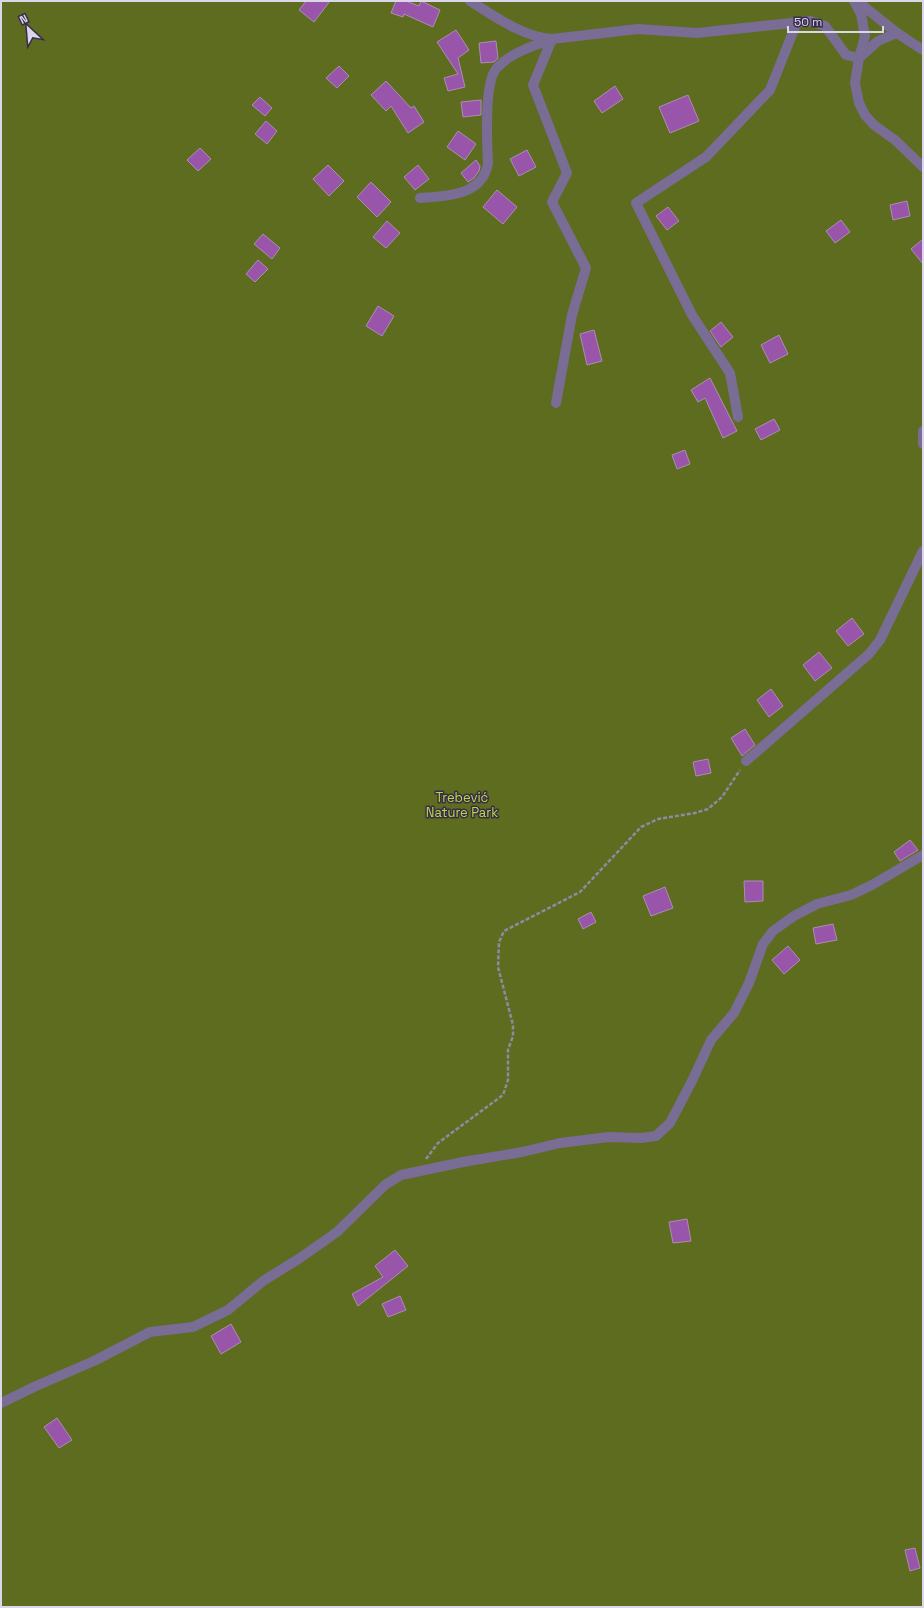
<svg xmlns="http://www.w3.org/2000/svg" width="924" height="1608" font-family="'Space Grotesk',sans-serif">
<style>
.green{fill:#5d6c1e}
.building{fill:#9855a9;stroke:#ab8fb1}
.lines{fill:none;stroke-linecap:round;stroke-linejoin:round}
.path{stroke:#9189a3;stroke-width:2.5;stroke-dasharray:4 2;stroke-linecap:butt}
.minor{stroke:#796c95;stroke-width:10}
.labels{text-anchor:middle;stroke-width:3;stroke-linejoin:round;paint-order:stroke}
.park-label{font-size:13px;fill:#bcd841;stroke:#392d4e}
</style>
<rect width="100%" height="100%" fill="#433859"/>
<rect class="green" x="1" y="1" width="922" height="1606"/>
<g class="building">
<path d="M306,1h24l-16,21 -15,-12z"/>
<path d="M396,1h10l13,5 2,-5 19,9 -7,17 -29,-13 -1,3 -12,-4z"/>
<path d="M456,30l13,20 -11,8 7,29 -17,4 -4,-13 14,-4 -21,-32z"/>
<path d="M496,41l2,17 -4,4 -13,1 -2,-20z"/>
<path d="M339,66l10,10 -12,12 -11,-10z"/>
<path d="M386,81l25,27 3,-2 10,16 -16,11 -17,-27 -5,5 -15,-16z"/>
<path d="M615,86l8,13 -21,14 -8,-12z"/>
<path d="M688,95l11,26 -29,12 -11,-26z"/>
<path d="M260,97l12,11 -7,8 -13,-11z"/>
<path d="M481,100v15l-18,2 -2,-15z"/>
<path d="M266,121l11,10 -10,13 -12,-10z"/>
<path d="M458,131l18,13 -11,16 -18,-13z"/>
<path d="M200,148l11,11 -13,12 -11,-11z"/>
<path d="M527,150l9,17 -17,9 -9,-17z"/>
<path d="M476,160l4,6 -1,5 -5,7 -6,4 -7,-9z"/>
<path d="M328,165l16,16 -15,15 -16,-17z"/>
<path d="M418,165l11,14 -14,11 -11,-13z"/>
<path d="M371,182l20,20 -14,15 -20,-20z"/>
<path d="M497,190l20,17 -14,17 -20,-17z"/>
<path d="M907,201l3,15 -17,4 -3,-15z"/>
<path d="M668,207l11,14 -12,9 -11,-14z"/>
<path d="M841,220l9,12 -15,11 -9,-12z"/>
<path d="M387,221l13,12 -14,15 -13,-11z"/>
<path d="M263,234l17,14 -8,11 -18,-15z"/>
<path d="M923,239v25l-12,-15z"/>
<path d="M258,260l10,9 -13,13 -9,-8z"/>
<path d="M378,306l16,10 -12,20 -16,-10z"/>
<path d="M721,322l12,15 -12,10 -11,-16z"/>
<path d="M594,330l8,31 -15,4 -7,-31z"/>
<path d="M779,335l9,19 -18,9 -9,-18z"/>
<path d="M710,378l27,53 -14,7 -18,-40 -7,4 -7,-12z"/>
<path d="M774,419l6,11 -19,10 -6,-11z"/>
<path d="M685,450l5,14 -13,5 -5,-14z"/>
<path d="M852,618l12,16 -16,12 -12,-15z"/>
<path d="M819,652l13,16 -17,13 -12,-16z"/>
<path d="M771,689l12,17 -14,11 -12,-17z"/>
<path d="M745,729l10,16 -13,11 -11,-18z"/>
<path d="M708,759l3,14 -15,3 -3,-14z"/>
<path d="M910,840l8,10 -18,11 -6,-9z"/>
<path d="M744,881h19v20l-18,1z"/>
<path d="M665,887l8,21 -22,8 -8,-20z"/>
<path d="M591,912l5,10 -13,7 -5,-10z"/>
<path d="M833,924l4,16 -21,4 -3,-16z"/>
<path d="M788,946l12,14 -16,14 -12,-14z"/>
<path d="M687,1219l4,22 -18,2 -4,-21z"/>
<path d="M395,1250l13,16 -50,40 -6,-12 31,-17 -8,-11z"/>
<path d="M400,1296l6,14 -18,7 -6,-13z"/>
<path d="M231,1324l10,18 -20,12 -10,-18z"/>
<path d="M57,1418l15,22 -13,8 -15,-21z"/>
<path d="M915,1548l5,20 -10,3 -5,-21z"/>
</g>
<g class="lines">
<path class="path" d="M426,1159l12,-16 65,-48 5,-15v-30l5,-14v-11l-15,-58 1,-25 5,-11 76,-39 61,-65 17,-8 37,-6 13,-4 14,-12 18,-27"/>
<g class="minor">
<path d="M470,1c24,15 53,36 82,38l86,-10 59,4 113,-12 15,5 21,29 13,3 19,-17 19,-8"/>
<path d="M854,1l7,13 4,22 -6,22 -4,25 4,20 6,12 9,10 21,15 28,27"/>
<path d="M857,1l40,32 26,17"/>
<path d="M552,39l-19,46 34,88 -15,29 34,66 -14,47 -16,88"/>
<path d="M420,198c26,-2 63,-2 68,-35 -1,-21 -4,-79 8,-94 11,-14 38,-24 55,-29"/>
<path d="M738,417l-8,-44 -38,-58 -56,-112 70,-46 64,-67 27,-68"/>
<path d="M923,431v13"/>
<path d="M746,761l123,-107 11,-14 43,-89"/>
<path d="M1,1403l35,-17 58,-25 56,-29 43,-5 35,-17 35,-29 37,-23 37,-26 48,-47 16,-10 62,-13 59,-10 38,-9 49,-6 32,1 15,-2 14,-13 22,-42 19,-41 23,-27 15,-30 14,-39 10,-13 21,-15 23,-12 34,-9 21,-10 51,-30"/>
</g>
</g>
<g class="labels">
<g class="park-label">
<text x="462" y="802">Trebević<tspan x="462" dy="15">Nature Park</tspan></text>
</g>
</g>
<rect width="924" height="1608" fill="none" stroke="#dcd6ea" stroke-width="4"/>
<g transform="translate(28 28) rotate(334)" stroke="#392d4e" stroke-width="3" paint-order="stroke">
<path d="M0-3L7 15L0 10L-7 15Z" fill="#dcd6ea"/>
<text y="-6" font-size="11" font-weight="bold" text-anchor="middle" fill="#dcd6ea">N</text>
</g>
<path d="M788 26v6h95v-6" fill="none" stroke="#dcd6ea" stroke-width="2"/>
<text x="794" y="26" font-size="12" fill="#dcd6ea" stroke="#392d4e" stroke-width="3" paint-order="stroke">50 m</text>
</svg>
